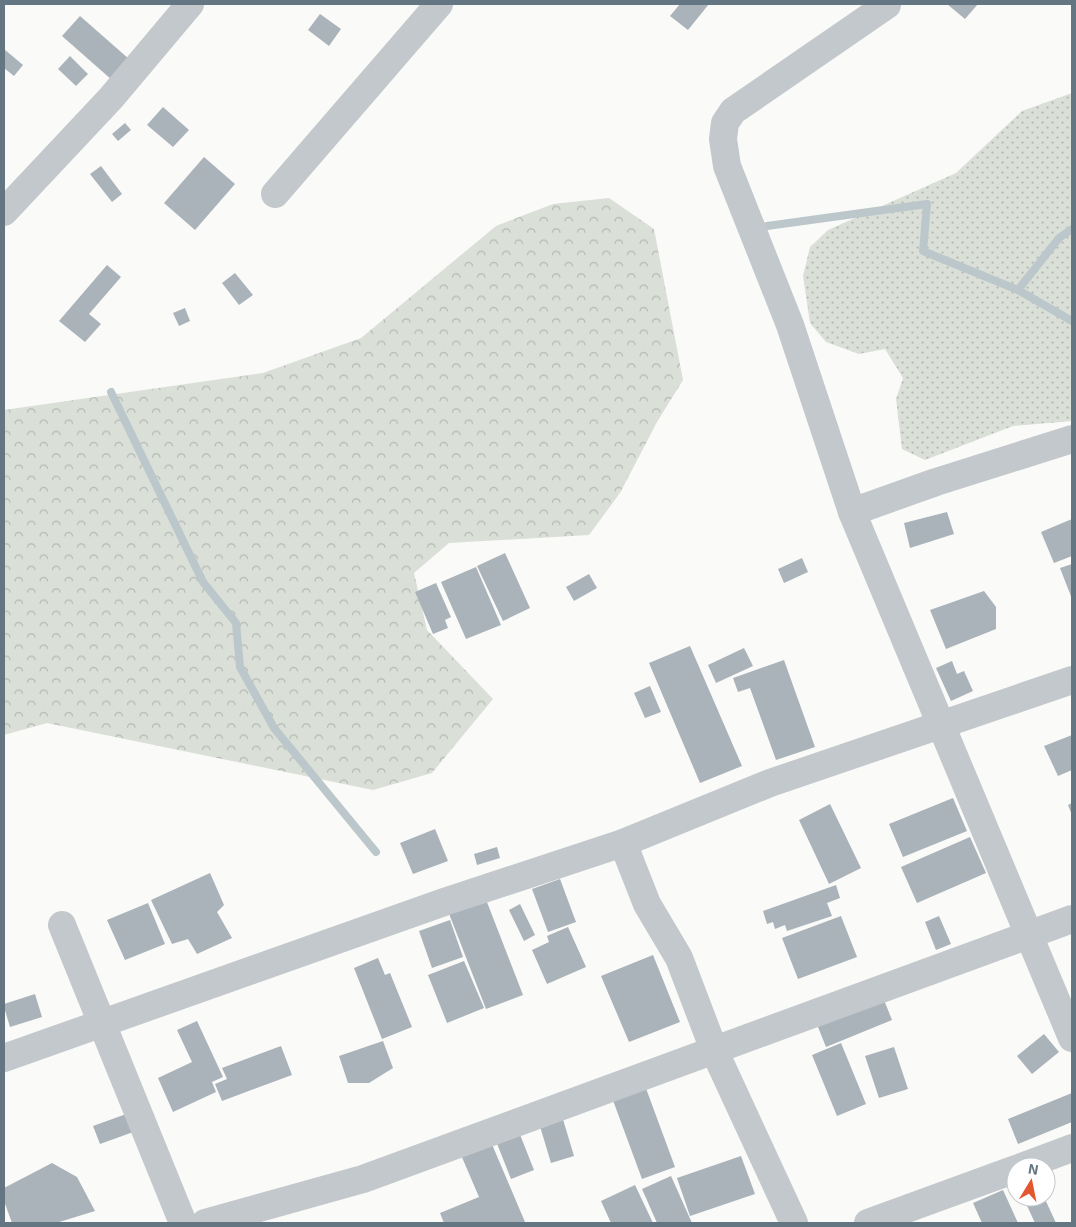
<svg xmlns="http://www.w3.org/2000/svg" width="1076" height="1227" font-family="'Exo 2',sans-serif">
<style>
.green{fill:url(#green-dots)}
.forest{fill:url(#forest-crowns)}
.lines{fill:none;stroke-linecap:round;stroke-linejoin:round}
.stream{stroke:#bbc7cb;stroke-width:8}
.building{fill:#aab3b9}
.minor{stroke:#c3c8cc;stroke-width:28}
</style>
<defs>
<pattern id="green-dots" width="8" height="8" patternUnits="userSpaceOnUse" patternTransform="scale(1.25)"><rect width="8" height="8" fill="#dadfd7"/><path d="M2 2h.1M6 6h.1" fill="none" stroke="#b4b9b4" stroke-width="1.8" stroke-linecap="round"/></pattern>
<pattern id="forest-crowns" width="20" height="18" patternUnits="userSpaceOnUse" patternTransform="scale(1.25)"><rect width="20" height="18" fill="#dadfd7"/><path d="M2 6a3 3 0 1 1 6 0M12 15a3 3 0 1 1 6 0" fill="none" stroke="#b4b9b4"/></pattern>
</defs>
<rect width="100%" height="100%" fill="#fafaf8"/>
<path class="green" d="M1072,93v328l-59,5 -88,34 -23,-11 -6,-50 7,-21 -18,-29 -26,5 -33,-12 -16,-19 -7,-47 7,-29 18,-17 128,-57 66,-62z"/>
<path class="forest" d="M609,198l45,31 29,151 -26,42 -37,71 -31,42 -140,8 -35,30 13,57 66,69 -61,74 -59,17 -326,-67 -43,12v-325l259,-37 98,-35 135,-112 57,-22z"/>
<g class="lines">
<g class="stream">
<path d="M767,226l160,-22 -4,47 95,39 54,31"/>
<path d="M1018,290l41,-52 13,-9"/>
<path d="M111,392l92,190 33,41 4,44 34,61 102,124"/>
</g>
</g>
<g class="building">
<path d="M680,4h29l-21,26 -18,-14z"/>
<path d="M947,4h31l-13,15z"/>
<path d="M320,14l21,15 -12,17 -21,-16z"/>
<path d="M80,16l49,43 -17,21 -50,-44z"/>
<path d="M4,49l19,16 -9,11 -10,-8z"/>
<path d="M70,56l18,18 -12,12 -18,-17z"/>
<path d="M163,107l26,23 -16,17 -26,-22z"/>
<path d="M125,123l6,7 -13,11 -6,-7z"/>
<path d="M204,157l31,27 -40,46 -31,-27z"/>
<path d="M101,166l21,28 -10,8 -22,-28z"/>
<path d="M107,265l14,12 -32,37 12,10 -16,18 -26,-21z"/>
<path d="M235,273l18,22 -14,10 -17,-22z"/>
<path d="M185,308l5,13 -11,5 -6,-13z"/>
<path d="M947,512l7,22 -44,14 -6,-25z"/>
<path d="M1072,519v37l-18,7 -13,-31z"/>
<path d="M505,553l25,55 -27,13 -26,-55z"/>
<path d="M802,558l6,14 -24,11 -6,-14z"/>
<path d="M1072,564v35l-12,-31z"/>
<path d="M476,567l25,58 -35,14 -25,-57z"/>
<path d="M589,574l8,14 -23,13 -8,-14z"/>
<path d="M436,583l15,34 -6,3 3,8 -15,6 -18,-42z"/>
<path d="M984,591l12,16v22l-50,20 -16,-39z"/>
<path d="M690,646l52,120 -42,17 -51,-120z"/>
<path d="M744,648l9,18 -37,17 -8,-18z"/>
<path d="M784,660l31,87 -39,13 -26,-72 -12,4 -5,-14z"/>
<path d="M952,661l5,13 7,-3 9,20 -22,10 -15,-33z"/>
<path d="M650,686l11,26 -16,6 -11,-25z"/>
<path d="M1072,735v35l-14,6 -14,-30z"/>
<path d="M953,798l14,33 -64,26 -14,-33z"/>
<path d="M1072,803v12l-4,-10z"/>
<path d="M830,804l31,64 -32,16 -30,-64z"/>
<path d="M435,829l13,32 -35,13 -13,-31z"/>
<path d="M970,837l16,36 -69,30 -16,-36z"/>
<path d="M497,847l3,11 -23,7 -3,-11z"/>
<path d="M210,873l14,32 -7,7 15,26 -35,16 -9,-15 -16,5 -21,-44z"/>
<path d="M560,879l16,43 -28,10 -16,-43z"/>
<path d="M836,885l4,13 -13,5 5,13 -45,15 -2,-6 -10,4 -2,-7 -6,2 -4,-13z"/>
<path d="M485,897l38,98 -37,14 -38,-98z"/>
<path d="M148,903l17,41 -40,16 -18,-40z"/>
<path d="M520,904l15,31 -11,6 -15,-31z"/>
<path d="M841,916l16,41 -59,22 -16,-41z"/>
<path d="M939,916l12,28 -15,6 -11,-28z"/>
<path d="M450,920l13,37 -31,11 -13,-37z"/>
<path d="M568,927l18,40 -39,17 -15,-34 17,-8 -2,-6z"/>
<path d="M653,955l27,67 -51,20 -28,-66z"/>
<path d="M378,958l7,17 5,-2 22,54 -30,12 -28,-71z"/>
<path d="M464,961l20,47 -37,15 -19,-48z"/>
<path d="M35,994l7,23 -32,10 -6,-20v-3z"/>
<path d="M882,995l10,25 -66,27 -10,-25z"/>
<path d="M197,1021l26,56 -11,5 4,10 -43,20 -15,-34 34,-16 -15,-32z"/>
<path d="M1044,1034l15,18 -27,22 -15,-18z"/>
<path d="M383,1041l10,27 -24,15h-21l-9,-27z"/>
<path d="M841,1043l25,61 -29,12 -25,-61z"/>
<path d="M281,1046l11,29 -70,26 -7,-17 12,-5 -5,-11z"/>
<path d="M894,1047l14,42 -29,9 -14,-42z"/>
<path d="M644,1083l31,84 -33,12 -31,-84z"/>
<path d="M1072,1093v29l-54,22 -10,-25z"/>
<path d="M129,1113l7,18 -36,13 -7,-18z"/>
<path d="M562,1116l12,40 -23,7 -12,-40z"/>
<path d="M517,1127l17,43 -23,9 -17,-43z"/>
<path d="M491,1142l34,80 -4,1h-77l-4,-10 39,-16 -18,-42z"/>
<path d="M741,1156l14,38 -65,22 -13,-38z"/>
<path d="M52,1163l25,14 18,34 -39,12h-44l-8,-22v-13z"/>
<path d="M671,1176l21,47h-35l-15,-34z"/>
<path d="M635,1185l18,38h-42l-10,-22z"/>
<path d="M1003,1190l15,33h-36l-9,-20z"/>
<path d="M1023,1197h21l12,26h-21z"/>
</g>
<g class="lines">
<g class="minor">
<path d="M887,5l-154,106 -8,12 -2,16 4,27 63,159 62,187 220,526"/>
<path d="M275,194l164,-190"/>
<path d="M4,212l107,-114 79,-94"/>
<path d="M852,512l84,-30 136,-43"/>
<path d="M623,843l24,61 32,54 35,92 80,173"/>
<path d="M62,925l121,298"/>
<path d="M4,1058l443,-157 176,-58 147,-60 302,-103"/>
<path d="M1021,1167l51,-19"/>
<path d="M205,1223l158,-44 709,-260"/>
<path d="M868,1223l148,-54"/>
</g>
</g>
<rect width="1076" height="1227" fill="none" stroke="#657683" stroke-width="10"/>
<g transform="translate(1031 1182) rotate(10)"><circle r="24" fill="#ffffff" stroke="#c1c8cd"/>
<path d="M0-4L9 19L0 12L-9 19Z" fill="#e4572e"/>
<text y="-8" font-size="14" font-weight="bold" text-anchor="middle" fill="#657683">N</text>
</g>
</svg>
